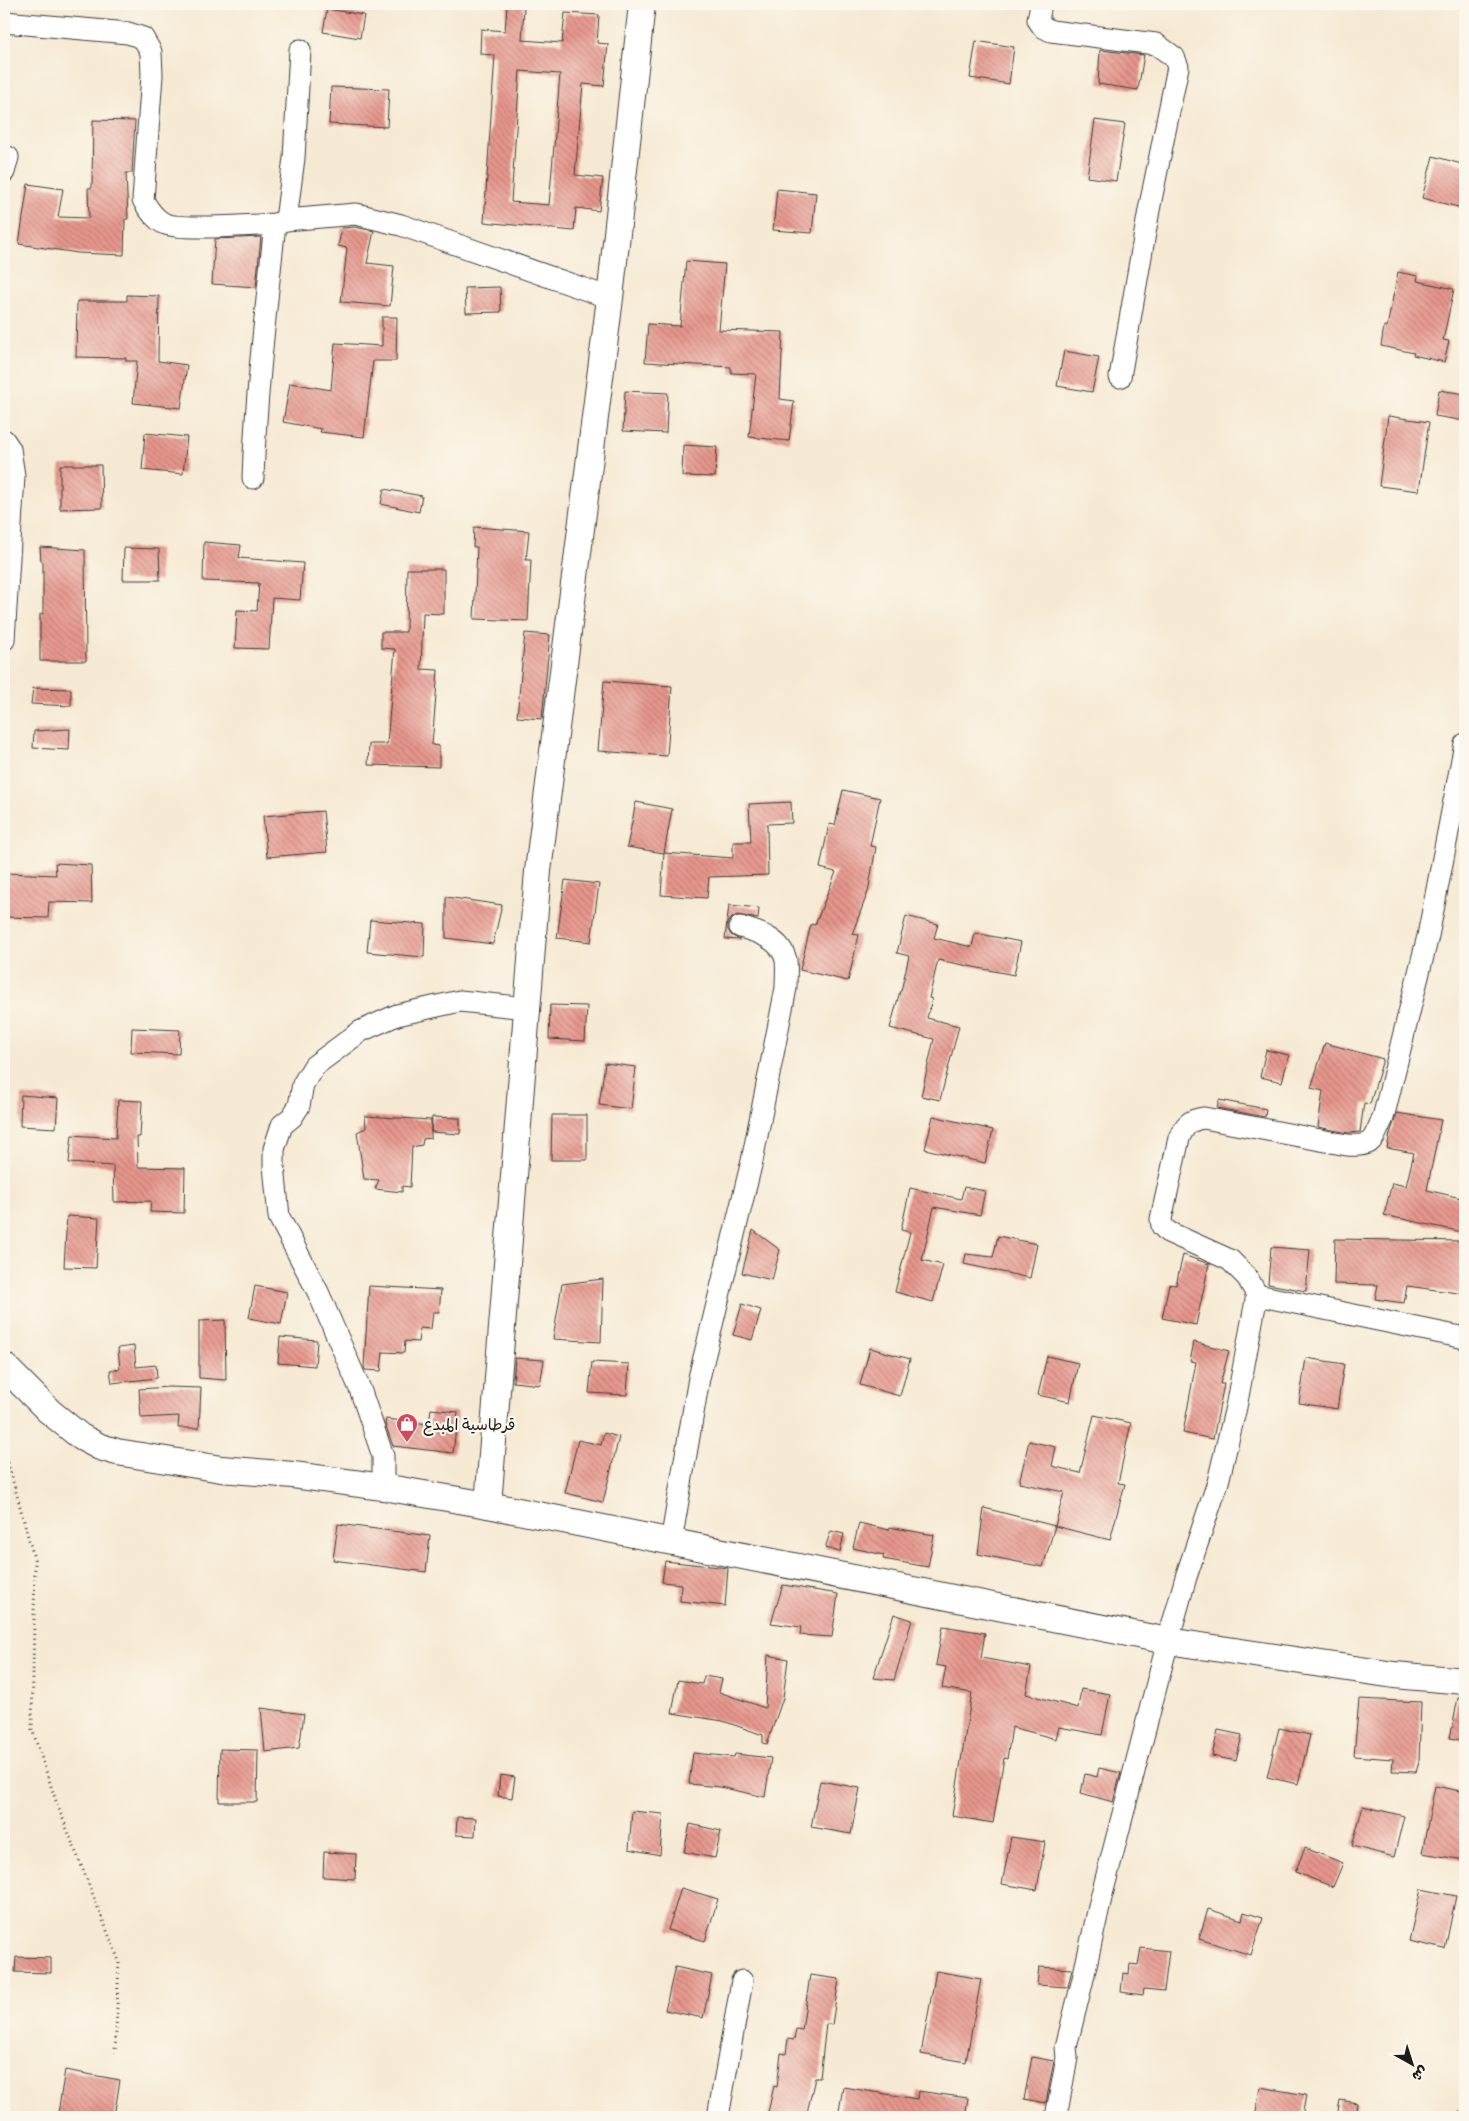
<svg xmlns="http://www.w3.org/2000/svg" width="1469" height="2121" font-family="'Gochi Hand','Playpen Sans Arabic',sans-serif">
<style>
.building{fill:url(#building-back-hatch);fill-rule:evenodd}
.lines{fill:none;stroke-linecap:round;stroke-linejoin:round}
.minor-casing{stroke:#3d3b37;stroke-width:23}
.tertiary-casing{stroke:#3d3b37;stroke-width:28}
.path{stroke:#3d3b37;stroke-width:3;stroke-dasharray:1 4;stroke-linecap:butt}
.minor{stroke:#fff;stroke-width:21}
.tertiary{stroke:#fff;stroke-width:26}
.labels{text-anchor:middle;stroke-width:4.5;stroke-linejoin:round;paint-order:stroke}
.poi-label{font-size:16px;fill:#1c1c1c;stroke:#fbf7ec;text-anchor:start}
</style>
<defs>
<pattern id="building-back-hatch" width="6" height="6" patternUnits="userSpaceOnUse" patternTransform="scale(1.25)"><rect width="6" height="6" fill="#e7968c"/><path d="M-1 5l2 2M0 0l6 6M5-1l2 2" fill="none" stroke="#ba7a72"/></pattern>
</defs>
<rect width="100%" height="100%" fill="#fbf7ec"/>
<filter id="ink" filterUnits="userSpaceOnUse"><feTurbulence type="fractalNoise" baseFrequency=".02" numOctaves="2"/><feDisplacementMap in="SourceGraphic" scale="10" xChannelSelector="R" yChannelSelector="G"/><feConvolveMatrix kernelMatrix="1 2 1 2 8 2 1 2 1" color-interpolation-filters="sRGB"/></filter>
<filter id="wash" filterUnits="userSpaceOnUse"><feTurbulence type="fractalNoise" baseFrequency=".0096" numOctaves="4" result="noise"/><feDisplacementMap in="SourceGraphic" scale="20" xChannelSelector="R" yChannelSelector="G"/><feGaussianBlur stdDeviation="1.12" result="paint"/><feColorMatrix in="noise" values="0 0 0 0 0 0 0 0 0 0 0 0 0 0 0 0 0 1.4 0 .05"/><feComposite in="paint" operator="in"/></filter>
<g filter="url(#wash)">
<rect width="100%" height="100%" fill="#f6e9d3"/>
<g id="blocks">
<g class="building">
<path d="M507,6l17,1 -2,33 40,3 3,-30 34,2 -2,28 11,1 -4,42 -21,-2 -8,91 28,3 -4,33 -23,-3 -2,23 -90,-9 11,-167 -15,-1 1,-25 24,2zM520,71l40,3 -11,131 -38,-3z"/>
<path d="M327,9l37,6 -4,23 -37,-6z"/>
<path d="M976,41l38,6 -5,37 -39,-6z"/>
<path d="M1100,50l44,5 -6,35 -40,-6z"/>
<path d="M331,87l58,2 -2,38 -58,-3z"/>
<path d="M93,120l42,1 -3,52h-6l2,46h-3l-1,36 -46,-2 -59,-9 9,-60 35,5 -5,28 31,1 -1,-30h4z"/>
<path d="M1095,120l30,4 -9,57 -29,-4z"/>
<path d="M1433,156l32,9v30l-3,13 -40,-10z"/>
<path d="M777,189l39,4 -4,40 -39,-3z"/>
<path d="M355,227l19,4 -7,32 27,3 -4,40 -49,-4 6,-54 -9,-2 4,-18z"/>
<path d="M261,237l-5,50 -44,-3 3,-45z"/>
<path d="M686,261l39,3 -6,66 64,2 -3,67 14,2 -5,40 -40,-4 7,-63 -25,-1v-6l-86,-5 3,-38 32,2z"/>
<path d="M1398,272l20,4 -1,5 37,8 -11,51 6,1 -5,21 -31,-7 1,-2 -33,-7 3,-20 3,1z"/>
<path d="M500,287l1,25 -35,1 -1,-25z"/>
<path d="M127,295l32,1 -1,65 29,4 -6,43 -48,-5 4,-42h-11v-3l-50,-1 1,-56h50z"/>
<path d="M382,317h15l-1,44h-23l-9,76 -44,-5 1,-3 -38,-7 7,-39 41,7 4,-47 47,3z"/>
<path d="M1064,351l35,6 -7,35 -35,-6z"/>
<path d="M1439,390l26,4v27l-30,-5z"/>
<path d="M625,391l43,2 -2,40 -43,-2z"/>
<path d="M1388,416l41,6 -10,69 -40,-5z"/>
<path d="M145,433l42,4 -4,37 -41,-4z"/>
<path d="M683,445l34,2 -2,30 -33,-1z"/>
<path d="M60,465h41l1,43 -42,1z"/>
<path d="M384,489l38,7 -3,16 -38,-8z"/>
<path d="M474,527l55,4 -3,29h5l-3,61 -54,-2 3,-72h-4z"/>
<path d="M204,542l37,3 -2,13 64,5 -3,37 -28,-2 -3,51 -34,-1 2,-38 20,1 2,-28 -56,-2z"/>
<path d="M40,547l45,3 1,111h-46v-47h3v-52l-2,-1z"/>
<path d="M124,548l35,1 1,31h-37z"/>
<path d="M407,569h37v45l-21,-1 -2,56 17,1 -6,75 7,1v21l-71,-2 1,-21h18l8,-95 -14,-1v-16h25z"/>
<path d="M525,633l25,2 -8,84 -25,-2z"/>
<path d="M604,681l68,5 -5,70 -69,-5z"/>
<path d="M33,688l38,1v17l-40,-2z"/>
<path d="M70,729l-1,21 -36,-2 1,-17z"/>
<path d="M843,790l37,8 -10,48 6,1 -8,45 -16,42 7,1 -11,46 -48,-11 11,-46 4,1 21,-53 -16,-4 9,-44 6,1z"/>
<path d="M636,802l36,7 -8,44 -37,-6z"/>
<path d="M791,802l1,21 -25,1 1,51 -59,2 -2,21 -46,-3 3,-42 69,5v-16h18l-2,-38z"/>
<path d="M323,811l4,41 -60,5 -4,-41z"/>
<path d="M55,863l36,2 1,38 -43,-1 -1,16 -44,-1 1,-44 51,2z"/>
<path d="M565,880l34,4 -8,58 -34,-4z"/>
<path d="M446,897l56,8 -9,39 -47,-6z"/>
<path d="M729,905l30,3 -1,11 -21,-4 -5,3 -4,5v7l3,5 9,5 -15,-1z"/>
<path d="M906,916l32,8 -4,14 38,9 3,-14 46,9 -7,33 -76,-15 -9,38 3,1 -5,19 32,8 -19,74 -19,-4 13,-57 -44,-11 10,-37h1l8,-35 -12,-3z"/>
<path d="M370,920l55,4 -1,33 -57,-5z"/>
<path d="M550,1005l37,1 -2,35 -36,-2z"/>
<path d="M132,1028l48,2 -1,24 -48,-2z"/>
<path d="M1325,1043l58,16 -13,45 -6,-1 -4,29 -12,1 -30,-6 5,-36 -12,-3z"/>
<path d="M1266,1050l23,5 -7,27 -22,-5z"/>
<path d="M605,1063l31,4 -5,42 -32,-4z"/>
<path d="M21,1095l37,3 -2,30 -36,-2z"/>
<path d="M118,1100l24,1 -2,36h-3l1,30 47,1 -1,45 -34,-1 1,-11 -37,1 -1,-36 -44,-3 3,-28 44,3z"/>
<path d="M1219,1100l47,9 -1,8 -48,-9z"/>
<path d="M1397,1113l44,7 -14,70 38,9v20l-3,13 -78,-17 8,-32 14,3 8,-33 -27,-5 3,-14z"/>
<path d="M552,1115h35v45h-36z"/>
<path d="M365,1116l66,4v18l-8,1 -1,6 -10,2 -2,40 -8,-1v6l-27,-3 4,-9 -15,-1 -7,-47 9,-4z"/>
<path d="M933,1116l60,14 -8,33 -60,-14z"/>
<path d="M432,1117l28,1v16l-29,-2z"/>
<path d="M964,1187l21,4 -5,24 -46,-8 -12,53 21,5 -10,37 -38,-10 15,-60 -9,-2 9,-42 51,11z"/>
<path d="M67,1216l32,2 -3,50 -32,-1z"/>
<path d="M753,1230l27,20 -8,30 -30,-7z"/>
<path d="M998,1236l39,8 -7,34 -66,-14 2,-10 27,3z"/>
<path d="M1335,1239l130,2v53l-58,-8 -3,17 -29,-4 3,-14 -44,-1z"/>
<path d="M1271,1247l39,3 -4,41 -38,-7z"/>
<path d="M1183,1255l26,9 -13,61 -34,-7 7,-34 7,1z"/>
<path d="M603,1279l-2,63 -48,-3 9,-55z"/>
<path d="M255,1286l32,6 -6,32 -32,-6z"/>
<path d="M369,1286l72,4 -2,22h-6l-2,17 -11,-1 -2,14 -13,-1 -1,12 -21,-1 -2,19 -16,-1 -1,-4z"/>
<path d="M742,1304l19,6 -9,30 -19,-5z"/>
<path d="M225,1320l1,60 -27,-2v-57z"/>
<path d="M280,1337l37,3 -2,26 -37,-3z"/>
<path d="M1194,1342l35,9 -9,33h4l-11,55 -30,-6 13,-71 -6,-1z"/>
<path d="M134,1346l2,21 20,-2 1,13 -45,5 -2,-13 10,-1 -2,-21z"/>
<path d="M870,1348l40,11 -10,37 -40,-11z"/>
<path d="M1047,1356l31,7 -8,39 -32,-7z"/>
<path d="M515,1358l29,2 -4,25 -27,-3z"/>
<path d="M1306,1358l38,6 -7,45 -38,-6z"/>
<path d="M592,1362l37,2 -2,31 -38,-2z"/>
<path d="M168,1387l33,1 -2,40h-21l1,-12 -38,2 -2,-29z"/>
<path d="M431,1409l27,3 -5,41 -60,-7 -8,-22 1,-5 43,5z"/>
<path d="M1094,1415l37,8 -13,60 7,1 -15,56 -55,-14 9,-34 -45,-9 10,-42 27,6 -4,19 28,7z"/>
<path d="M604,1433l15,4 -16,65 -38,-9 13,-53 23,5z"/>
<path d="M984,1508l71,18 -12,41 -65,-13z"/>
<path d="M859,1523l30,7v-3l45,8 -6,32 -45,-8 1,-4 -31,-7z"/>
<path d="M338,1524l92,12 -4,36 -93,-12z"/>
<path d="M831,1531l13,3 -4,18 -15,-4z"/>
<path d="M665,1561l63,7 -3,38 -45,-5 1,-17 -19,-2z"/>
<path d="M783,1585l55,9 -6,43 -32,-2 1,-8 -30,-4z"/>
<path d="M894,1614l18,6 -18,60 -21,-2z"/>
<path d="M943,1626l42,7 -4,25 50,9 -5,27 52,14 3,-19 29,5 -8,41 -43,-8 -3,12 -44,-12 -5,32 -3,-1 -11,65 -41,-7 20,-123 -30,-5 4,-21 -10,-2z"/>
<path d="M768,1655l20,4 -5,39 -16,46 -4,-1v-8l-40,-14 -51,-8 6,-33 24,4 2,-8 18,3 -3,13 46,16z"/>
<path d="M1458,1698h7v43l-15,-3z"/>
<path d="M1359,1699l62,3 -2,60 -3,10 -24,-1 1,-12 -39,-3z"/>
<path d="M261,1708l43,6 -5,34 -34,4z"/>
<path d="M1279,1728l31,7 -12,49 -31,-7z"/>
<path d="M1218,1730l24,5 -6,26 -24,-5z"/>
<path d="M220,1749l38,1 -1,52h-38z"/>
<path d="M693,1753l41,4 1,-3 36,4 -6,39 -45,-10 -31,-3z"/>
<path d="M1099,1768l22,5 -8,29 -32,-9 4,-19 12,3z"/>
<path d="M500,1775l15,2 -3,21 -14,-2z"/>
<path d="M820,1781l40,7 -9,46 -40,-7z"/>
<path d="M1435,1786l30,6 -1,68 -42,-7z"/>
<path d="M1363,1806l41,10 -10,41 -42,-11z"/>
<path d="M632,1811l31,3 -3,41 -31,-6z"/>
<path d="M457,1817l19,1 -1,18 -19,-1z"/>
<path d="M690,1824l31,7 -6,27 -31,-6z"/>
<path d="M1011,1837l34,5 -8,48 -35,-6z"/>
<path d="M1305,1848l38,15 -10,24 -38,-15z"/>
<path d="M324,1852l32,2 -1,25 -32,-2z"/>
<path d="M681,1888l37,11 -13,42 -37,-11z"/>
<path d="M1421,1889l35,7 -11,53 -36,-8z"/>
<path d="M1208,1909l34,11 2,-8 19,6 -12,37 -52,-16z"/>
<path d="M1141,1948l28,3 -5,40 -20,-2 -1,6 -22,-3 2,-19 6,1 1,-10 8,1z"/>
<path d="M16,1957l35,1v15l-36,-1z"/>
<path d="M675,1967l37,8 -9,43 -38,-8z"/>
<path d="M1039,1967l33,2 -4,18 -31,-2z"/>
<path d="M936,1971l45,8 -15,83 -45,-8z"/>
<path d="M810,1975l29,4 -7,46 -6,-1 -6,54h-5l-9,39h-39l7,-31 3,1 4,-34 5,1 2,-15 6,1 2,-11 6,1z"/>
<path d="M1032,2057l22,4 -8,42 -22,-4z"/>
<path d="M65,2070l55,10 -6,37h-33l-23,-4z"/>
<path d="M843,2087l74,12 1,-8 50,7 -3,19h-127z"/>
<path d="M1260,2087l46,8 -4,22h-47z"/>
<path d="M1340,2100l17,3 -2,14h-18z"/>
</g>
</g>
</g>
<g filter="url(#ink)">
<use href="#blocks" fill-opacity="0" stroke="#3d3b37" stroke-width="1"/>
<g class="lines">
<g class="minor-casing">
<g id="minor">
<path d="M1041,4l-3,16 5,7 8,4 105,13 18,13 4,10 -29,143 -29,167"/>
<path d="M4,22l124,11 15,5 8,14 1,23 -9,125c5,9 11,18 20,23 15,8 90,2 112,1l11,-4 70,-6 45,11 209,73"/>
<path d="M4,172l4,-15"/>
<path d="M286,220l8,-62 6,-108"/>
<path d="M4,440l6,9 4,27 -10,164"/>
<path d="M253,478c3,-85 13,-169 22,-254"/>
<path d="M1257,1295l208,43"/>
<path d="M383,1487v-31l-23,-67 -42,-97 -39,-75 -5,-51v-17l8,-24 10,-8 7,-11 4,-22 11,-18 47,-35 36,-16 63,-14 67,7"/>
<path d="M671,1542l28,-164 53,-217 34,-173c0,-9 1,-20 0,-28 -5,-21 -28,-28 -46,-33"/>
<path d="M718,2117l24,-136"/>
<path d="M1056,2117l11,-59 -1,-11 16,-64 19,-85 67,-257 18,-64 32,-95 18,-75 21,-112 -10,-18 -17,-17 -62,-28 -6,-6 -1,-7 18,-81c6,-13 10,-18 25,-20l143,27c28,2 25,-5 36,-27l45,-182 37,-192"/>
</g>
</g>
<g class="tertiary-casing">
<g id="tertiary">
<path d="M4,1366l45,45 32,26 19,10 17,5 104,17 72,6 90,12 105,18 680,136 226,34 71,6"/>
<path d="M488,1505l50,-634 72,-573 32,-294"/>
</g>
</g>
<g class="path">
<path d="M4,1404l2,-7"/>
<path d="M4,1448l31,114 -3,167 25,75 62,157 -4,92"/>
<path d="M1457,2117l4,-6 4,-1"/>
</g>
<use href="#minor" class="minor"/>
<use href="#tertiary" class="tertiary"/>
</g>
</g>
<defs>
<g id="shop-pin" transform="scale(1.125)"><path d="M0 17L-7.5 6A9.5 9.5 0 1 1 7.5 6Z" fill="#d1495b" stroke="#fbf7ec"/><path d="M-5-2.5h2.3a2.7 3.5 0 0 1 5.4 0H5L5.5 6h-11ZM-1.5-2.5h3a1.5 2.3 0 0 0-3 0Z" fill="#fff"/></g>
</defs>
<g fill-rule="evenodd">
<use href="#shop-pin" x="407" y="1424"/>
</g>
<g class="labels">
<g class="poi-label">
<text x="423" y="1430">قرطاسية المبدع</text>
</g>
</g>
<rect width="1469" height="2121" fill="none" stroke="#fbf7ec" stroke-width="20"/>
<g transform="translate(1412 2064) rotate(141)" stroke="#fbf7ec" stroke-width="4" paint-order="stroke">
<path d="M0-4L9 19L0 12L-9 19Z" fill="#1c1c1c"/>
<text y="-8" font-size="14" font-weight="bold" text-anchor="middle" fill="#1c1c1c">ش</text>
</g>
</svg>
